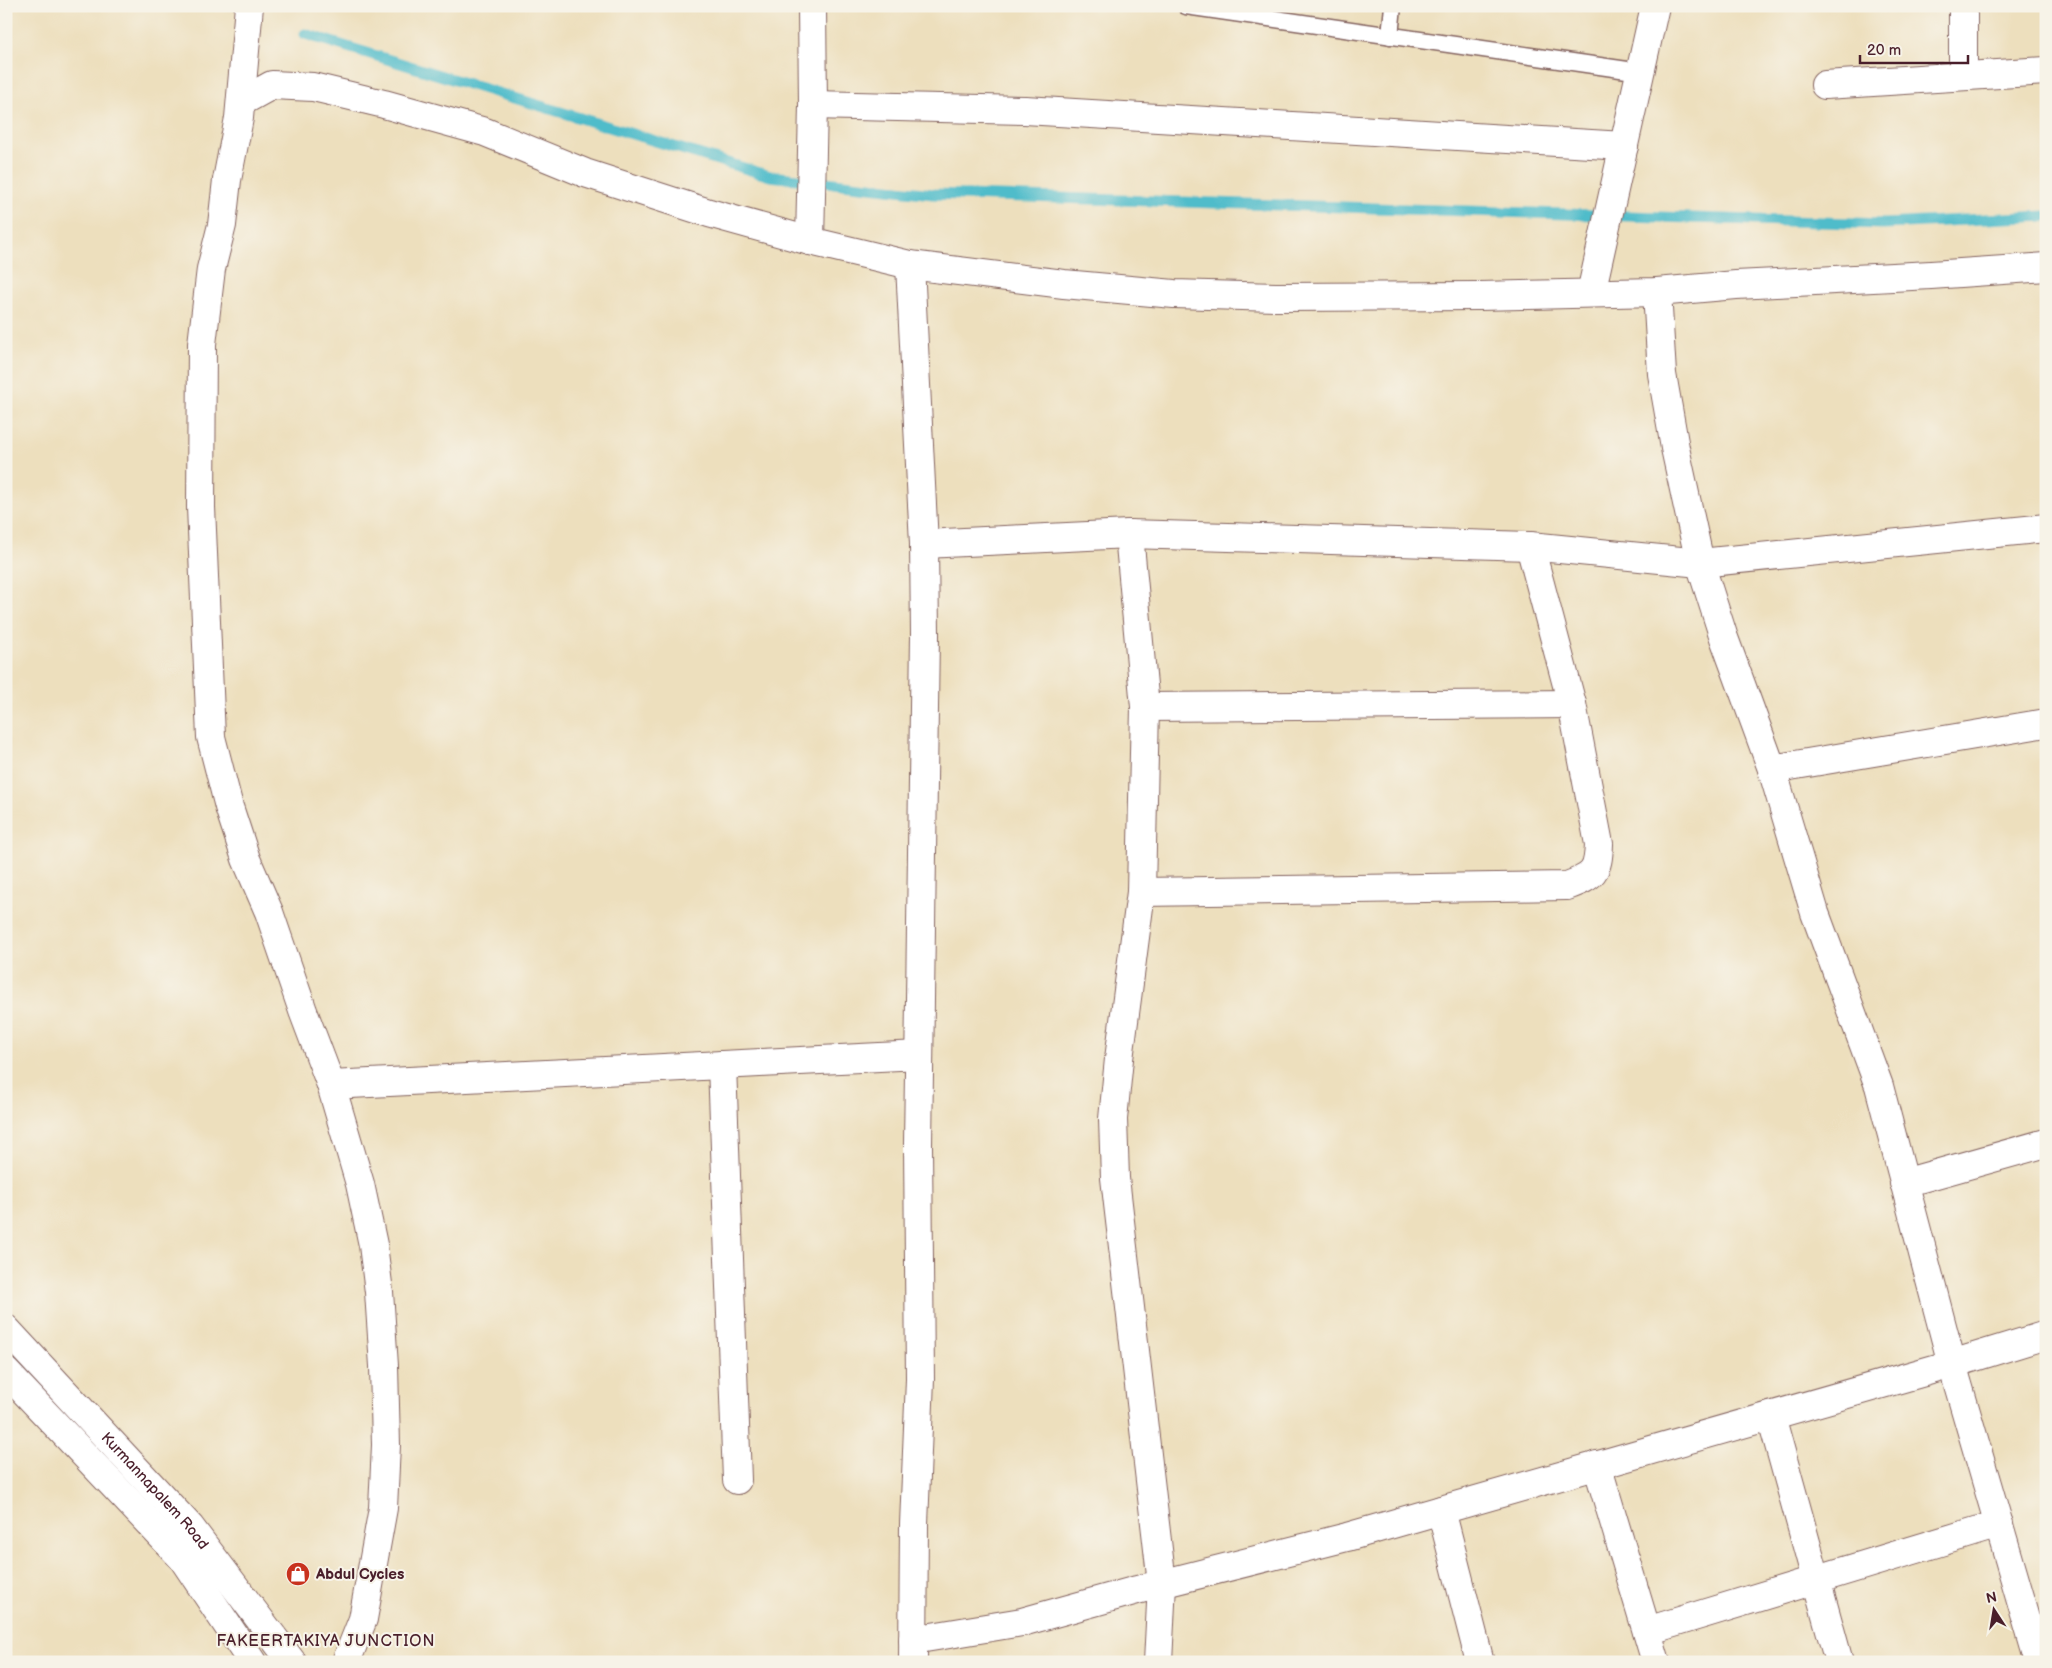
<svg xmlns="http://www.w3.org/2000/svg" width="2052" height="1668" font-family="'Balsamiq Sans',sans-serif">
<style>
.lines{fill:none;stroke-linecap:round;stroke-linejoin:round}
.stream{stroke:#4fbcca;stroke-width:11}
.service-casing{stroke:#83625e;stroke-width:19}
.minor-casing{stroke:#83625e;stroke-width:30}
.tertiary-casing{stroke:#83625e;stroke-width:30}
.secondary-casing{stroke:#83625e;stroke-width:30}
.service{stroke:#fff;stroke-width:16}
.minor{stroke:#fff;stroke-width:28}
.tertiary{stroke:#fff;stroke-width:28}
.secondary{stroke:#fff;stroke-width:28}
.labels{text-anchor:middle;stroke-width:4;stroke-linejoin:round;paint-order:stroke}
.street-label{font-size:15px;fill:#4a1f2b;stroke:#f7f3e8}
.poi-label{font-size:15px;font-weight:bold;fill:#4a1f2b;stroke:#f7f3e8;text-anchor:start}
.neighbourhood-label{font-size:16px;letter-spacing:1px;fill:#4a1f2b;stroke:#f7f3e8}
</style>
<rect width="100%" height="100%" fill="#f7f3e8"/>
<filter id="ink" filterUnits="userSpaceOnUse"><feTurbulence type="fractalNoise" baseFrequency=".02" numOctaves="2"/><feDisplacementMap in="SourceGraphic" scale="10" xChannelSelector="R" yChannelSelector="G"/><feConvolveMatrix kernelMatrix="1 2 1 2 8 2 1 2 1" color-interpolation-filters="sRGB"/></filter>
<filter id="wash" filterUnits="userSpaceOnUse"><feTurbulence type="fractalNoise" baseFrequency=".0096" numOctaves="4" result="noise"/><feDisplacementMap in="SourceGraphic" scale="20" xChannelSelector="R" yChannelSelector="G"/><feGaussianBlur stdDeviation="1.12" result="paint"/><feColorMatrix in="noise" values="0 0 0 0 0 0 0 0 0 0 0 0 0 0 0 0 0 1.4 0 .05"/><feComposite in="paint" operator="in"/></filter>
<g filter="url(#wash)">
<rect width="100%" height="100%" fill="#eddfbd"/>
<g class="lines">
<path class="stream" d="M305,34l465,142 163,18 951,30 162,-8"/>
</g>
</g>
<g filter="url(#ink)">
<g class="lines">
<g class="service-casing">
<g id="service">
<path d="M1186,6l455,66"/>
<path d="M1390,36l3,-30"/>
</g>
</g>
<g class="minor-casing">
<g id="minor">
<path d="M1963,76v-70"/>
<path d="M1825,85l221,-14"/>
<path d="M813,105l212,5 599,36"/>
<path d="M810,241l3,-136 -1,-99"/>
<path d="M910,265l14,279 1,91 -7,510 2,234 -6,145 -1,138"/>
<path d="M1657,292l5,82 13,74 25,115 24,75 48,131 43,144 64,173 73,278 87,298"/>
<path d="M1591,293l64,-287"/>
<path d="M1129,534l16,173 -4,185 -22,167 -6,60 2,59 47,406 -4,78"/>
<path d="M924,544l205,-10 401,12 170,17 346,-35"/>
<path d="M1145,707l427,-3"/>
<path d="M1772,769l274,-46"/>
<path d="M1141,892l426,-6c27,-10 31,-14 32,-42l-27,-140 -42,-158"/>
<path d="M722,1065l15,415"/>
<path d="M331,1085l588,-30"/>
<path d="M1904,1183l142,-40"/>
<path d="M1771,1416l68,246"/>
<path d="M1597,1465l59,197"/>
<path d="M1441,1510l39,152"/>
<path d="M1647,1631l352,-107"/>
<path d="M913,1640l109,-18 115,-32 210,-53 605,-173 94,-29"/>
</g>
</g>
<g class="tertiary-casing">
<g id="tertiary">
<path d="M249,6l-10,112 -12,62 -5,45 -11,44 -9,75 -1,163 10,230 18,70 17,52 23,53 34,99 28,74 29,99 13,61 6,47 5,74 2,79 -3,63 -20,111 -17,43"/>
<path d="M241,102l31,-17 41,2 71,17 101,28 100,41 124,40 101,28 100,24 154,19 110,10 102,3 203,-1 178,-4 79,-7 195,-10 115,-8"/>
</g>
</g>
<g class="secondary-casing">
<g id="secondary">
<path id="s1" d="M6,1329l184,198 102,135"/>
<path d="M6,1372l177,187 69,103"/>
</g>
</g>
<use href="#service" class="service"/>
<use href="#minor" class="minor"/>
<use href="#tertiary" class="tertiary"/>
<use href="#secondary" class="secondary"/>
</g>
</g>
<defs>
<g id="shop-disc" transform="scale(1.25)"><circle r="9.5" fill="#c8321e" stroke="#f7f3e8"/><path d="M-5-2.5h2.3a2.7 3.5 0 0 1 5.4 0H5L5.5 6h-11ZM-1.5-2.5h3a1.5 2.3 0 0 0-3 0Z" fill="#fff"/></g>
</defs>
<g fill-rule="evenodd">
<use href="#shop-disc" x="298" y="1574"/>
</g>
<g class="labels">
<g class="street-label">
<text dy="5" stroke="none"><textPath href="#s1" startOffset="220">Kurmannapalem Road</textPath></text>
</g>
<g class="poi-label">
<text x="316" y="1579">Abdul Cycles</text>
</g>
<g class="neighbourhood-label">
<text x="326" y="1646">FAKEERTAKIYA JUNCTION</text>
</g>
</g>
<rect width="2052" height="1668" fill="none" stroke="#f7f3e8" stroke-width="25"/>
<g transform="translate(1994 1610) rotate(348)" stroke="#f7f3e8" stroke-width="4" paint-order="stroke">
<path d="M0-4L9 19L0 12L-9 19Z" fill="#4a1f2b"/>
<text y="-8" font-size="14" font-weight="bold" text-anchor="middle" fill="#4a1f2b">N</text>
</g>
<path d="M1860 55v8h108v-8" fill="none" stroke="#4a1f2b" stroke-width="2.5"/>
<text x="1867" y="55" font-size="15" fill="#4a1f2b" stroke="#f7f3e8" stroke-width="4" paint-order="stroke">20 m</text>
</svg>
